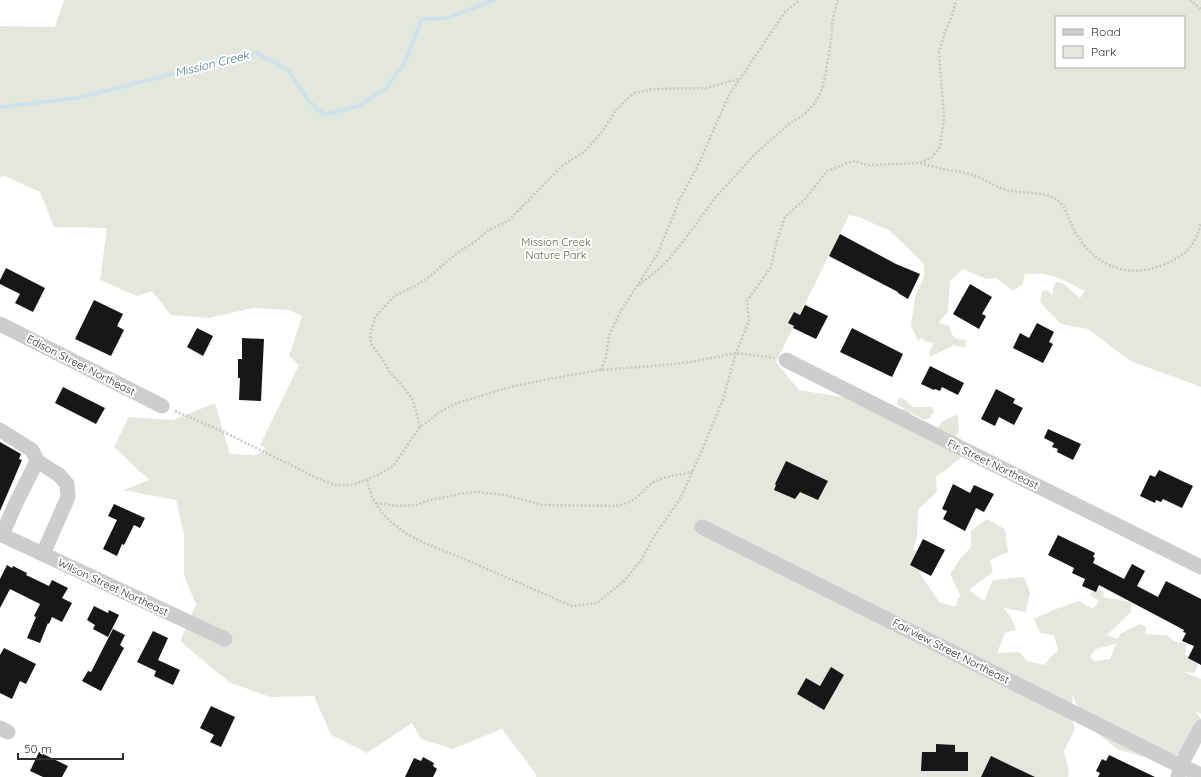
<svg xmlns="http://www.w3.org/2000/svg" width="1201" height="777" font-family="Quicksand,sans-serif">
<style>
.green{fill:#e4e8dc;fill-rule:evenodd}
.lines{fill:none;stroke-linecap:round;stroke-linejoin:round}
.stream{stroke:#cde2ea;stroke-width:4}
.building{fill:#171717}
.path{stroke:#c7c7c7;stroke-width:2.5;stroke-dasharray:2 2;stroke-linecap:butt}
.minor{stroke:#cdcdcd;stroke-width:15}
.labels{text-anchor:middle;stroke-width:4;stroke-linejoin:round;paint-order:stroke}
.park-label{font-size:11px;fill:#576840;stroke:#fff}
.street-label{font-size:11px;fill:#303030;stroke:#fff}
.water-label{font-size:12px;font-style:italic;fill:#43788c;stroke:#fff}
</style>
<rect width="100%" height="100%" fill="#fff"/>
<path class="green" d="M64,0h1137v387l-71,-26 -42,-32 -27,-5 -21,-22 2,-11 5,-1 6,5v-7l3,-6 7,1 17,15 5,-7c-22,-11 -34,-20 -60,-17l-2,10 -10,7 -17,-13 -10,1 -23,-10 -13,12 -2,30 -9,12 10,3c4,11 4,13 17,14l-1,8 -11,-3 -24,12 -1,-5 5,-9 -10,-2 -2,-4 -4,4 -7,-15 4,-29 9,-20v-13l-34,-33 -31,-14 -10,-2 -73,147 23,28 66,11 18,9 22,-1 -8,-4 1,-6 5,-1 10,9h19l2,5 -4,6 -5,2 -14,-7 -7,10 32,9 5,-10 17,-8 1,15 -3,7 4,5 7,12 -31,24 1,15 -19,18 -1,27 -4,13 13,3 1,16 -8,3 20,30 16,5 5,-12 -10,-21 10,-15 11,-12v-16l16,-12 18,10 3,23 -18,8 3,12 -24,18 15,11 9,-21 31,-3 6,15 -4,20 -22,-4 8,11 4,11 -11,3 -8,20 22,-1 8,9 17,4 14,-15 -4,-15 -14,-2 -6,-14 19,-9 26,-9 14,8 6,-8 -9,-6 5,-8 9,5 -1,5 28,5v10l-24,23 11,4 2,-5 20,-10 6,3 -1,7 22,1 7,6 13,3 -2,11 10,3 3,8 -4,7 -10,-1 17,7v35l-6,-3 6,8v18l-21,16 -19,11 -6,-7 -15,-1 -23,-7 -34,-27 -10,-27 -2,22 4,12 -11,22 5,21 -1,5h-532v-3l-34,-45 -49,20 -32,-10 -9,-16 -45,30 -36,-18 -17,-39 -44,1 -41,-15 -49,-41 16,-36 -12,-30v-40l-8,-35 -53,-10 26,-10 -35,-33 15,-30 44,3 42,-17 15,51 25,1 11,-7 -6,-3 39,-80 -10,-9 13,-40 -13,-6 -36,-2 -44,10 -38,-3 -19,-24 -15,5 -37,-16 7,-52 -53,-1 -14,-35 -35,-16 -5,1v-151l55,1zM1056,17h128v50h-128zM1117,640l-7,19 -15,2 -5,-5 6,-7 19,-5z"/>
<g class="lines">
<path class="stream" d="M0,107l78,-9 178,-45 32,17 19,29 17,16 34,-9 28,-18 18,-24 18,-45 26,-1 46,-18"/>
</g>
<g class="building">
<path d="M840,234l56,30 24,10 -12,25 -10,-6v-1l-69,-36z"/>
<path d="M6,268l39,20 -12,24 -18,-9 5,-9 -20,-10v-4z"/>
<path d="M970,284l22,13 -10,17 4,2 -7,13 -26,-15z"/>
<path d="M94,300l29,14 -6,12 7,4 -13,26 -36,-17z"/>
<path d="M805,305l23,11 -12,23 -23,-11 1,-2 -6,-3 6,-11 6,3z"/>
<path d="M1037,323l17,9 -5,10 4,2 -10,19 -30,-15 7,-15 9,5z"/>
<path d="M197,328l16,8 -10,20 -16,-9z"/>
<path d="M852,328l51,26 -11,23 -52,-25z"/>
<path d="M242,338l22,1 -3,62 -22,-1 1,-22h-2v-19h4z"/>
<path d="M930,366l34,17 -6,12 -16,-8 -2,4 -5,-2 -1,1 -13,-6z"/>
<path d="M63,387l42,21 -9,16 -41,-21z"/>
<path d="M996,389l19,10 -2,4 10,5 -9,17 -15,-8 -4,9 -14,-7z"/>
<path d="M1048,429l33,15 -8,16 -16,-8 1,-3 -6,-2 2,-4 -10,-5z"/>
<path d="M0,442l21,12 -2,5 3,1 -22,51z"/>
<path d="M786,461l42,20 -10,19 -18,-8 -5,7 -21,-9 2,-5 -1,-1z"/>
<path d="M1159,470l34,16 -11,22 -19,-9 -2,3 -5,-2 -1,3 -15,-7 10,-21 5,2z"/>
<path d="M953,484l17,9 4,-8 20,9 -10,18 -8,-4 -11,23 -22,-12 4,-8 -5,-2z"/>
<path d="M114,504l31,14 -5,10 -6,-3 -10,20 -2,-1 -5,12 -14,-7 14,-29 -9,-4z"/>
<path d="M1058,535l37,18 -2,4 2,1 -2,5 31,16 8,-15 13,7 -8,15 21,11 8,-16 35,18v66l-13,-7 6,-12 -12,-5 4,-8 -3,-1 1,-2 -85,-45 -3,7 -14,-6 3,-7 -13,-6 2,-5 -26,-13z"/>
<path d="M923,539l22,11 -14,26 -21,-11z"/>
<path d="M7,565l5,3 1,-2 14,7 -1,2 23,11 3,-6 16,8 -6,10 10,5 -10,19 -10,-5 -3,7 -1,-1 -8,20 -13,-5 9,-21 -2,-1 6,-12 -30,-15 -10,19v-29z"/>
<path d="M94,606l14,7 1,-3 10,5 -11,22 -15,-8 2,-4 -8,-5z"/>
<path d="M113,629l12,6 -5,10 4,3 -23,43 -19,-10 6,-10 3,1z"/>
<path d="M153,631l15,7 -10,22 22,10 -7,15 -19,-9 2,-5 -19,-9z"/>
<path d="M4,648l32,16 -10,20 -6,-3 -8,18 -12,-6v-38z"/>
<path d="M831,667l13,8 -20,35 -27,-16 9,-16 14,8z"/>
<path d="M211,706l24,11 -14,30 -11,-5 4,-7 -14,-7z"/>
<path d="M936,744l19,1v7h13v19h-47l1,-19h14z"/>
<path d="M39,752l29,14 -6,11h-19l-13,-6z"/>
<path d="M1109,755l46,22h-57l2,-4 -4,-2 6,-12 4,2z"/>
<path d="M991,756l44,21h-54z"/>
<path d="M423,757l11,6 -1,3 4,3 -4,8h-28l9,-19 7,3z"/>
</g>
<g class="lines">
<g class="path">
<path d="M1190,0l11,9"/>
<path d="M920,163c9,2 18,5 27,7 8,1 18,2 26,5 12,4 22,12 34,15 14,4 38,1 50,10 11,8 13,26 21,37 20,31 53,42 87,27 21,-9 30,-18 36,-41"/>
<path d="M639,285l19,-15 12,-12 21,-27 24,-33 39,-43 36,-32 14,-8 10,-11 7,-12 4,-15 7,-42v-13l6,-22"/>
<path d="M601,370l5,-13 3,-21 10,-22 39,-61 21,-52 21,-40 29,-66 56,-83 15,-12"/>
<path d="M175,411l51,22 93,46 17,6h17l25,-10 15,-9 27,-39 20,-15 17,-9 27,-8 30,-9 51,-10 36,-6 64,-5 26,-3 45,-9 38,5"/>
<path d="M420,427l-7,-27 -7,-10 -17,-19 -6,-11 -12,-16 -1,-9 5,-18 11,-12 10,-10 17,-8 16,-10 28,-24 19,-12 11,-10 21,-10 55,-56 21,-13 18,-20 14,-22 11,-11 8,-6 18,-4 53,-1 33,-9"/>
<path d="M367,480l5,17 9,15 11,11 15,11 17,9 40,16 108,47 25,-3 27,-22 18,-22 11,-21 27,-39 23,-51 20,-49 13,-46 13,-32 -2,-20 24,-34 6,-27 8,-23 20,-18 22,-28 26,-10 16,4 51,-2 12,-6 8,-10 4,-29 -5,-66 6,-20 8,-19 3,-13"/>
<path d="M376,503l22,3 19,-1 12,-5 12,-2 23,-5 14,-1 27,3 37,10 74,1c4,-1 9,-2 13,-4 10,-4 15,-14 25,-20 12,-7 26,-6 39,-11"/>
</g>
<g class="minor">
<path d="M0,324l162,82"/>
<path d="M786,360l187,94 228,113"/>
<path d="M0,430l32,20 5,11 -21,42 -14,32"/>
<path d="M37,461l22,14 8,9 1,13 -25,57"/>
<path d="M702,527l468,234 31,14"/>
<path d="M0,534l225,105"/>
<path d="M0,728l8,4"/>
<path d="M1178,777l3,-12 20,-38"/>
</g>
</g>
<g class="labels">
<g class="park-label">
<text x="556" y="246">Mission Creek<tspan x="556" dy="13">Nature Park</tspan></text>
</g>
<g class="street-label">
<text transform="translate(81 365) rotate(27)" y="4">Edison Street Northeast</text>
<text transform="translate(993 464) rotate(26)" y="4">Fir Street Northeast</text>
<text transform="translate(113 587) rotate(25)" y="4">Wilson Street Northeast</text>
<text transform="translate(951 651) rotate(27)" y="4">Fairview Street Northeast</text>
</g>
<g class="water-label">
<text transform="translate(212 64) rotate(-14)" y="4">Mission Creek</text>
</g>
</g>
<rect x="1055" y="16" width="130" height="52" fill="#ffffff" stroke="#acacac"/>
<rect x="1063" y="29" width="20" height="6" fill="#cdcdcd" stroke="#acacac"/>
<text x="1091" y="36" font-size="12" fill="#303030">Road</text>
<rect x="1063" y="46" width="20" height="12" fill="#e4e8dc" stroke="#acacac"/>
<text x="1091" y="56" font-size="12" fill="#303030">Park</text>
<path d="M18 753v6h105v-6" fill="none" stroke="#303030" stroke-width="2"/>
<text x="24" y="753" font-size="12" fill="#303030" stroke="#ffffff" stroke-width="3" paint-order="stroke">50 m</text>
</svg>
